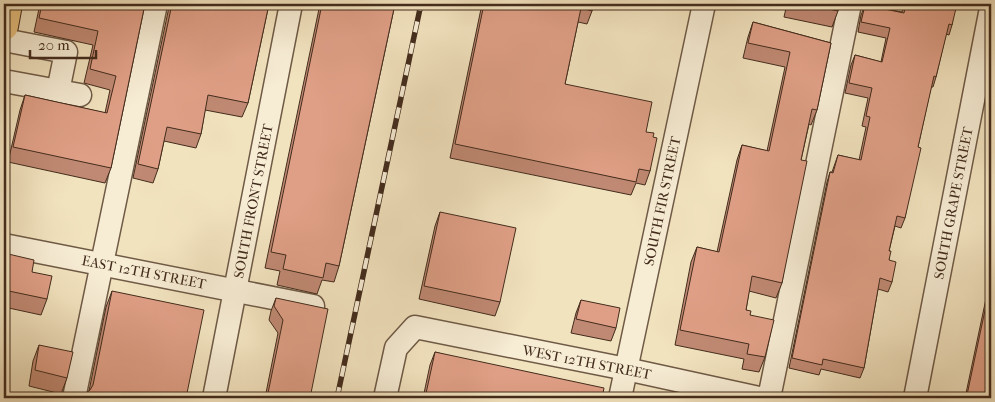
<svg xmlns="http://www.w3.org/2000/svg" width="995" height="402" font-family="'IM FELL French Canon',serif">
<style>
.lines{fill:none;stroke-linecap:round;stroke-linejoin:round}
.minor-casing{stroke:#6f5a46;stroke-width:25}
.major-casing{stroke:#432c1d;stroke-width:30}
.minor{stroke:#f7edd5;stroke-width:22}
.major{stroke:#e9c280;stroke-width:28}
.rail-casing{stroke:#432c1d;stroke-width:5.5}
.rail{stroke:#f7edd5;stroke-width:4;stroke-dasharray:11;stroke-linecap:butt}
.wall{fill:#c08973;stroke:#432c1d}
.building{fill:#df9f86;stroke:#432c1d}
.labels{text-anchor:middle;stroke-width:4.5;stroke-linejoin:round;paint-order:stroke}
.street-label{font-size:14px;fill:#432c1d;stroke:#f7edd5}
</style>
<rect width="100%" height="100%" fill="#f2e3bf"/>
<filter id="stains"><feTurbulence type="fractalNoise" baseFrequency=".004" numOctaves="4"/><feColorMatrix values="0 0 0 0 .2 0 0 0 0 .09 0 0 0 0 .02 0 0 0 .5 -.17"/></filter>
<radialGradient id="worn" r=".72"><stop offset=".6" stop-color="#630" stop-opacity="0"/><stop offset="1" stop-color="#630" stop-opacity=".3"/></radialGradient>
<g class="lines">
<g class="minor-casing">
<g id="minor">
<path d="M4,40l62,12 -8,39"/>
<path d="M4,81l76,14"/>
<path d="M4,245l309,61"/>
<path d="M74,398l82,-394"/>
<path d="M214,398l77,-394"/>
<path d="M385,398l11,-50 19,-21 211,42 133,29"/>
<path d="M620,398l84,-394"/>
<path d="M769,398l81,-394"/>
<path d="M915,398l76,-390"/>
</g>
</g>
<g class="major-casing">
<path id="major" d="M4,26l4,-22"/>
</g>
<use href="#minor" class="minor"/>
<use href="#major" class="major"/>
<g class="rail-casing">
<path id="rail" d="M337,398l84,-394"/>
</g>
<use href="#rail" class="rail"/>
</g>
<g class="wall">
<path d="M40,4h105l-34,164 -6,15 -97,-21 12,-52 5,-15 80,18 5,-23 -26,-7 9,-38 -59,-13z"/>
<path d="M169,4h100l-21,99 -6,14 -37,-7 -4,24 -5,14 -32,-7 -6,28 -5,14 -20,-5 36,-171z"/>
<path d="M320,4h75l-56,262 -5,16 -12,-2 -5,14 -40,-9 3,-14 -15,-3z"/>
<path d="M482,4h111l-1,7 -5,13 -9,-2 -13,62 81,48 4,39 -5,14 -9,-2 -5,12 -181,-37z"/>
<path d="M787,4h52l-1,7 -6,16 -48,-10z"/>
<path d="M904,4h51l-3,21 -3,10 -3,-1 -10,43 -3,10h-2l-13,60 -13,71 -4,10 -6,-2 -6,25v9l3,22 -4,10 -10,-3 -14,79 -4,10 -39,-9 -2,6 -30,-7 38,-186 3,-10h2l6,-17 21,5 7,-33 -4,-1 6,-28 -23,-5 6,-28 4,-10 26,7 5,-24 -28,-6 3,-17 4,-10 37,7z"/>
<path d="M753,22l78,21 -14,67 -6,15 -2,-1 -8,36 -19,123 -6,15 -27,-7 -3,19 4,5 15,42 -6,15 -17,-3 2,-10 -69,-14 16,-83 6,-15 20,5 20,-92 5,-15 25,6 18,-84 -42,-9 5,-21z"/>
<path d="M440,212l60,90 -5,14 -76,-17 16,-73z"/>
<path d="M4,253l28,19 15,27 -6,16 -37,-8z"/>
<path d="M991,275v123h-26z"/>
<path d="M112,291l74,107h-102l1,-4 4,-3 17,-84z"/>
<path d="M276,298l34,100h-45l13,-65 -9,-13 2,-9z"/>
<path d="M581,300l35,28 -5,13 -40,-8 5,-20z"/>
<path d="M39,345l28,33 -6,16 -32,-8 4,-25z"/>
<path d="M435,352l167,46h-179l7,-33z"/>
</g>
<g class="building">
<path d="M42,4h103l-34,164 -98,-21 12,-52 82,18 9,-37 -26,-7 8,-38 -59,-13z"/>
<path d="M172,4h97l-21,99 -40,-8 -7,39 -34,-7 -9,42 -20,-5z"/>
<path d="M322,4h73l-56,262 -13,-3 -3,15 -40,-9 3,-14 -15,-3z"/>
<path d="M484,4h109l-1,7 -11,-3 -16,76 87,18 -6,30 8,1 -1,4 4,1 -7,33 -11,-2 -3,13 -181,-38z"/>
<path d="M804,4h35l-1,7z"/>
<path d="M906,4h51l-5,21 -3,-1 -13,53 -2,-1 -16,71 3,1 -16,70 -8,-2 -8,35h2l-2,9 7,2 -4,20 -12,-4 -16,90 -41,-9 -1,6 -30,-7 38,-186 3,1 5,-18 23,5 9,-43 -4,-1 6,-28 -23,-5 6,-28 27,7 8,-34 -29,-6 4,-17 39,8z"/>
<path d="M753,22l78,21 -14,67 -5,-1 -11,51 6,1 -25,122 -30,-7 -6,34 5,1 -1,4 24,5 -9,37 -18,-3 2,-10 -69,-14 17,-83 22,5 23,-107 27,6 21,-99 -42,-9z"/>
<path d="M440,212l76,16 -16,74 -76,-16z"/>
<path d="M4,253l30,7 -2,12 20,4 -5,23 -43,-9z"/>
<path d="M991,282v116h-10l-14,-3z"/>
<path d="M112,291l92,19 -18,88h-102l1,-4 5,-4 3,-5z"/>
<path d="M276,298l52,11 -18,89h-43l16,-78 -9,-14z"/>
<path d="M581,300l39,8 -4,20 -40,-9z"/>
<path d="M39,345l34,7 -6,26 -32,-8z"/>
<path d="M435,352l169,36 -2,10h-177z"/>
</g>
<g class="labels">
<g class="street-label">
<text transform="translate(253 201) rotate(-79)" y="5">SOUTH FRONT STREET</text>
<text transform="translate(662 201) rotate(-78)" y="5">SOUTH FIR STREET</text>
<text transform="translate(953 203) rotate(-79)" y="5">SOUTH GRAPE STREET</text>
<text transform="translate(144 272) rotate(11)" y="5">EAST 12TH STREET</text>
<text transform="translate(587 362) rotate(11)" y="5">WEST 12TH STREET</text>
</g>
</g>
<rect width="995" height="402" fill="none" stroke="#f2e3bf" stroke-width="20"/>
<rect x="5" y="5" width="985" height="392" fill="none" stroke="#432c1d" stroke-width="2.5"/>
<rect x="10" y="10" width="975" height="382" fill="none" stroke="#432c1d"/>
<path d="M30 50v8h66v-8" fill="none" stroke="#432c1d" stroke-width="2.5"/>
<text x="38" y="50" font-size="15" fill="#432c1d" stroke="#f7edd5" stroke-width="4" paint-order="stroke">20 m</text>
<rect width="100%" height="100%" filter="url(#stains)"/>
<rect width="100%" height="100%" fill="url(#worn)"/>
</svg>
